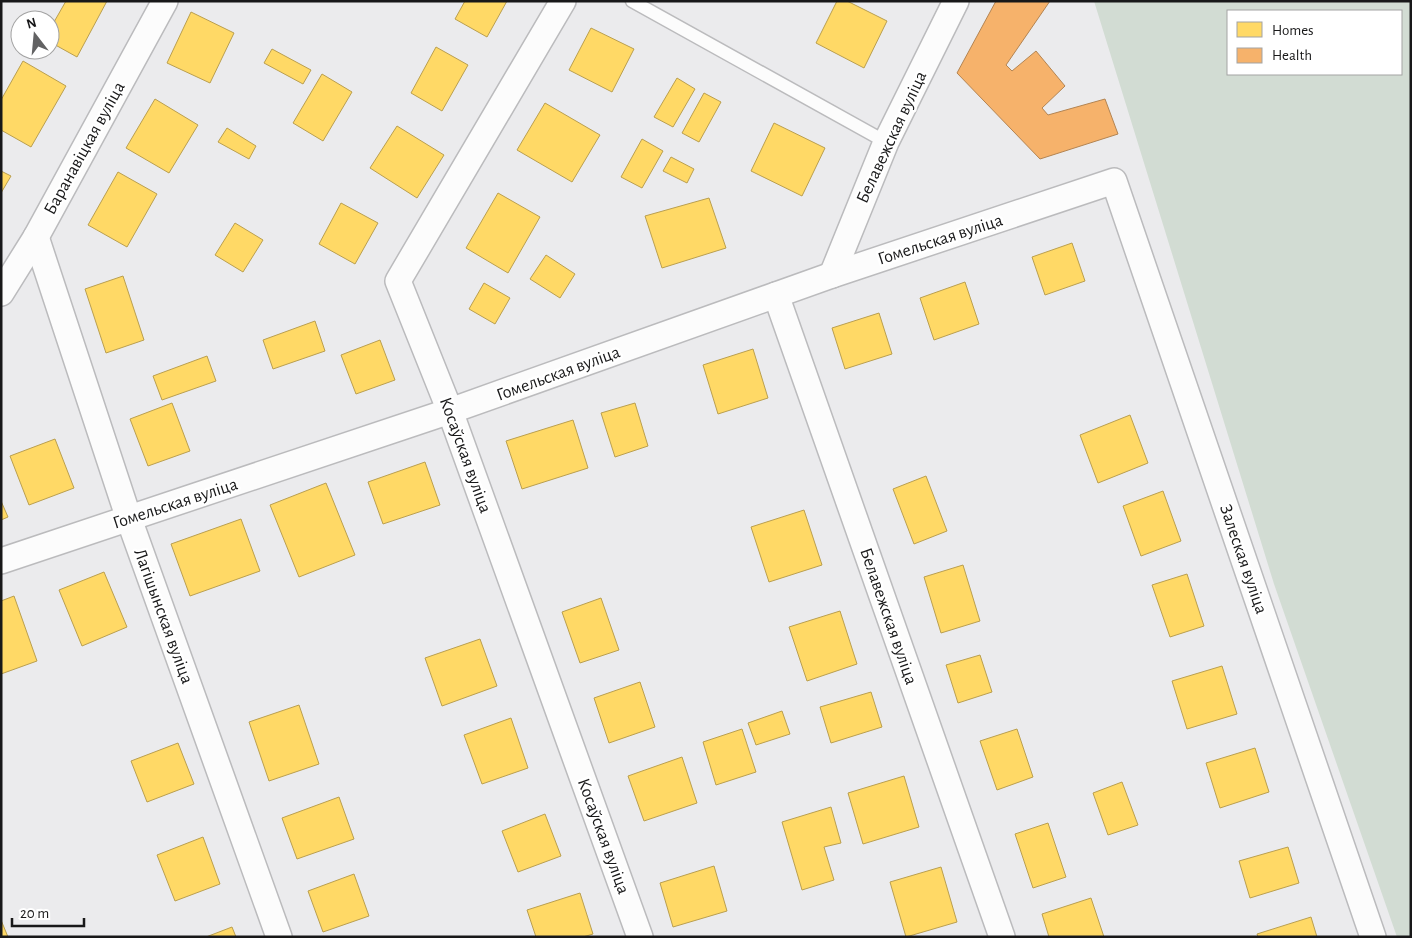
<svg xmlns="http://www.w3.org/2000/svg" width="1412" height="938" font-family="'Alegreya Sans',sans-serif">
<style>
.green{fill:#d2dcd3;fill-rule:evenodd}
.homes{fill:#ffd966;stroke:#ba9f4f}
.health{fill:#f6b26b;stroke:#b38452}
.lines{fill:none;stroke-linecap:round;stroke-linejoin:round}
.lane-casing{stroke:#bbbbbd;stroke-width:15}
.street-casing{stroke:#bbbbbd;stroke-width:28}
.lane{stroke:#fcfcfc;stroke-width:12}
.street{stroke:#fcfcfc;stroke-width:25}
.labels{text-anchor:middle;stroke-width:5;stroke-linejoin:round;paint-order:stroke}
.street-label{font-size:18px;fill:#181819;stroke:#fff}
</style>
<rect width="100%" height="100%" fill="#ebebed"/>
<path class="green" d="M1094,1h317v936h-14l-123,-353zM1228,11h173v63h-173z"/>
<g class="homes">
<path d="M66,1h41l-30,56 -27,-15v-13z"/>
<path d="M465,1h42l-20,36 -32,-18z"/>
<path d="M837,1h10l40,20 -23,47 -48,-25z"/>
<path d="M191,12l43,21 -24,50 -43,-20z"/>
<path d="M591,28l43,21 -22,43 -43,-22z"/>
<path d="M436,47l32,18 -26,46 -31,-18z"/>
<path d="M272,49l39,21 -8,14 -39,-21z"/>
<path d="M23,61l43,25 -35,61 -30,-17v-30z"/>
<path d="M322,74l30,18 -29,49 -30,-18z"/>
<path d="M677,78l18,11 -22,38 -19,-10z"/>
<path d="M704,93l17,9 -22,40 -17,-9z"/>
<path d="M155,99l43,26 -29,48 -43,-25z"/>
<path d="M545,103l55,32 -28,47 -55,-32z"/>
<path d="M774,123l51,25 -23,48 -51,-25z"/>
<path d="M397,126l47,29 -27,43 -47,-30z"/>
<path d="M227,128l29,18 -7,13 -31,-17z"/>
<path d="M642,139l21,12 -21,37 -21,-11z"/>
<path d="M671,157l23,12 -7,14 -24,-12z"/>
<path d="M1,171l10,5 -10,17z"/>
<path d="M118,172l39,22 -30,53 -39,-22z"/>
<path d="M498,193l42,24 -32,56 -42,-25z"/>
<path d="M709,198l17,50 -64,20 -17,-52z"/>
<path d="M341,203l37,20 -23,41 -36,-20z"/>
<path d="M235,223l28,17 -20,32 -28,-17z"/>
<path d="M1072,243l13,38 -40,14 -13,-38z"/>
<path d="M546,255l29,19 -15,24 -30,-19z"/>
<path d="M123,276l21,64 -38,13 -21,-64z"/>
<path d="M965,282l14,42 -45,16 -14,-42z"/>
<path d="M484,283l26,15 -15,26 -26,-15z"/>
<path d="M879,313l13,41 -47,15 -13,-41z"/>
<path d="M315,321l10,30 -52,18 -10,-29z"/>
<path d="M380,340l15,40 -39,14 -15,-39z"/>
<path d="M753,349l15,49 -50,16 -15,-49z"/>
<path d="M207,356l9,25 -54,19 -9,-24z"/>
<path d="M172,403l18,48 -42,15 -18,-47z"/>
<path d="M635,403l13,43 -33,11 -14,-44z"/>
<path d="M1130,415l18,48 -50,20 -18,-48z"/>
<path d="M573,420l15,48 -66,21 -16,-48z"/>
<path d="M55,439l19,49 -45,17 -19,-49z"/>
<path d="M425,462l15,43 -57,19 -15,-42z"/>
<path d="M926,476l21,55 -33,13 -21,-55z"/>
<path d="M326,483l29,72 -56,22 -29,-72z"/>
<path d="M1163,491l18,50 -40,15 -18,-50z"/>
<path d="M1,501l7,16 -7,3z"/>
<path d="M804,510l18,55 -53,17 -18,-55z"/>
<path d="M241,519l19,52 -70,25 -19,-52z"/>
<path d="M963,565l17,56 -39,12 -17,-56z"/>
<path d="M104,572l23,55 -45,19 -23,-56z"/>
<path d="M1187,574l17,52 -34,11 -18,-52z"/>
<path d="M14,596l23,65 -36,13v-73z"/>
<path d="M601,598l18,52 -39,13 -18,-51z"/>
<path d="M840,611l17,53 -50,17 -18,-54z"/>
<path d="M480,639l17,47 -55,20 -17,-48z"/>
<path d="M980,655l12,37 -34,11 -12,-38z"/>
<path d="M1222,666l15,48 -50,15 -15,-48z"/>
<path d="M640,682l15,45 -46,16 -15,-45z"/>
<path d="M871,692l11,35 -51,16 -11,-36z"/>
<path d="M299,705l20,59 -50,17 -20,-59z"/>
<path d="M782,711l8,23 -34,11 -8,-22z"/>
<path d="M511,718l17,50 -46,16 -18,-49z"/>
<path d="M742,729l14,43 -40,13 -13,-43z"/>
<path d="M1017,729l16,48 -36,13 -17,-49z"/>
<path d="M178,743l16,41 -47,18 -16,-41z"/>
<path d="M1255,748l14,44 -49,16 -14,-45z"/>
<path d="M682,757l15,46 -53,18 -16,-45z"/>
<path d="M904,776l15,51 -56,17 -15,-51z"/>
<path d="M1122,782l16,43 -30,10 -15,-42z"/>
<path d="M339,797l15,42 -57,20 -15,-41z"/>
<path d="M831,807l10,36 -17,4 10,33 -32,10 -20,-68z"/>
<path d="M545,814l16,42 -43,16 -16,-41z"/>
<path d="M1048,823l18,54 -33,11 -18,-54z"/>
<path d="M203,837l17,47 -45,17 -18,-46z"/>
<path d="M1288,847l11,36 -49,15 -11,-37z"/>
<path d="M714,866l13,45 -54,16 -13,-44z"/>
<path d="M941,867l16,55 -51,15 -16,-55z"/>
<path d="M354,874l15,42 -46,16 -15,-41z"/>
<path d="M580,893l13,41 -10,3h-47l-9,-27z"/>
<path d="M1091,898l13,39h-55l-7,-23z"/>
<path d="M1311,917l6,20h-59l-1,-3z"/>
<path d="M1,920l7,17h-7z"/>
<path d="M232,927l4,10h-30z"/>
</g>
<path class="health" d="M996,1h54l-44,64 6,6 24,-20 29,35 -23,22 6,7 57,-16 13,35 -78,25 -83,-86z"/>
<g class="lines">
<g class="lane-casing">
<path id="lane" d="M632,1l254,141"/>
</g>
<g class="street-casing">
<g id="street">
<path d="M563,1l-165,280 52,130 190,526"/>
<path d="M36,237l93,282 150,418"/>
<path d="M832,275l54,-133 70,-141"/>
<path d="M1,293l35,-56 129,-236"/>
<path d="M776,295l226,642"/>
<path d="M1,561l449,-150 382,-136 282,-94 259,756"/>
</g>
</g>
<use href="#lane" class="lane"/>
<use href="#street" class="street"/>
</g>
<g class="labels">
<g class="street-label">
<text transform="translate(891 137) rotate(-65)" y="6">Белавежская вуліца</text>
<text transform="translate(84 148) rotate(-61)" y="6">Баранавіцкая вуліца</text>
<text transform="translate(940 239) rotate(-18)" y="6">Гомельская вуліца</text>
<text transform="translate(558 373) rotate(-20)" y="6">Гомельская вуліца</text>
<text transform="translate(466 455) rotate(70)" y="6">Косаўская вуліца</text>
<text transform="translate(175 503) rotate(-18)" y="6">Гомельская вуліца</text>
<text transform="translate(1244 559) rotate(71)" y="6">Залеская вуліца</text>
<text transform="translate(164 616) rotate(70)" y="6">Лагішынская вуліца</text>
<text transform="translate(889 616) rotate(71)" y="6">Белавежская вуліца</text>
<text transform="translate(604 836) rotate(70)" y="6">Косаўская вуліца</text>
</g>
</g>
<rect width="1412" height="938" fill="none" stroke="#181819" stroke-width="5"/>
<rect x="1227" y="10" width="175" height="65" fill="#ffffff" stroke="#a3a3a3"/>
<rect x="1237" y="22" width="25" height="15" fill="#ffd966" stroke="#a3a3a3"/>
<text x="1272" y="35" font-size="15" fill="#181819">Homes</text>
<rect x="1237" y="48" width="25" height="15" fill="#f6b26b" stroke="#a3a3a3"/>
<text x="1272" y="60" font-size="15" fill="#181819">Health</text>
<g transform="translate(35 35) rotate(344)"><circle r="24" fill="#ffffff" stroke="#a3a3a3"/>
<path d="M0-4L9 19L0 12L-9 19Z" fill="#626263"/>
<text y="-8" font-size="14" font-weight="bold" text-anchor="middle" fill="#181819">N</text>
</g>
<path d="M12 918v8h72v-8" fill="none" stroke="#181819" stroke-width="2.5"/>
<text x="20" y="918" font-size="15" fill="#181819" stroke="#ffffff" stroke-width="4" paint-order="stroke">20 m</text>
</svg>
